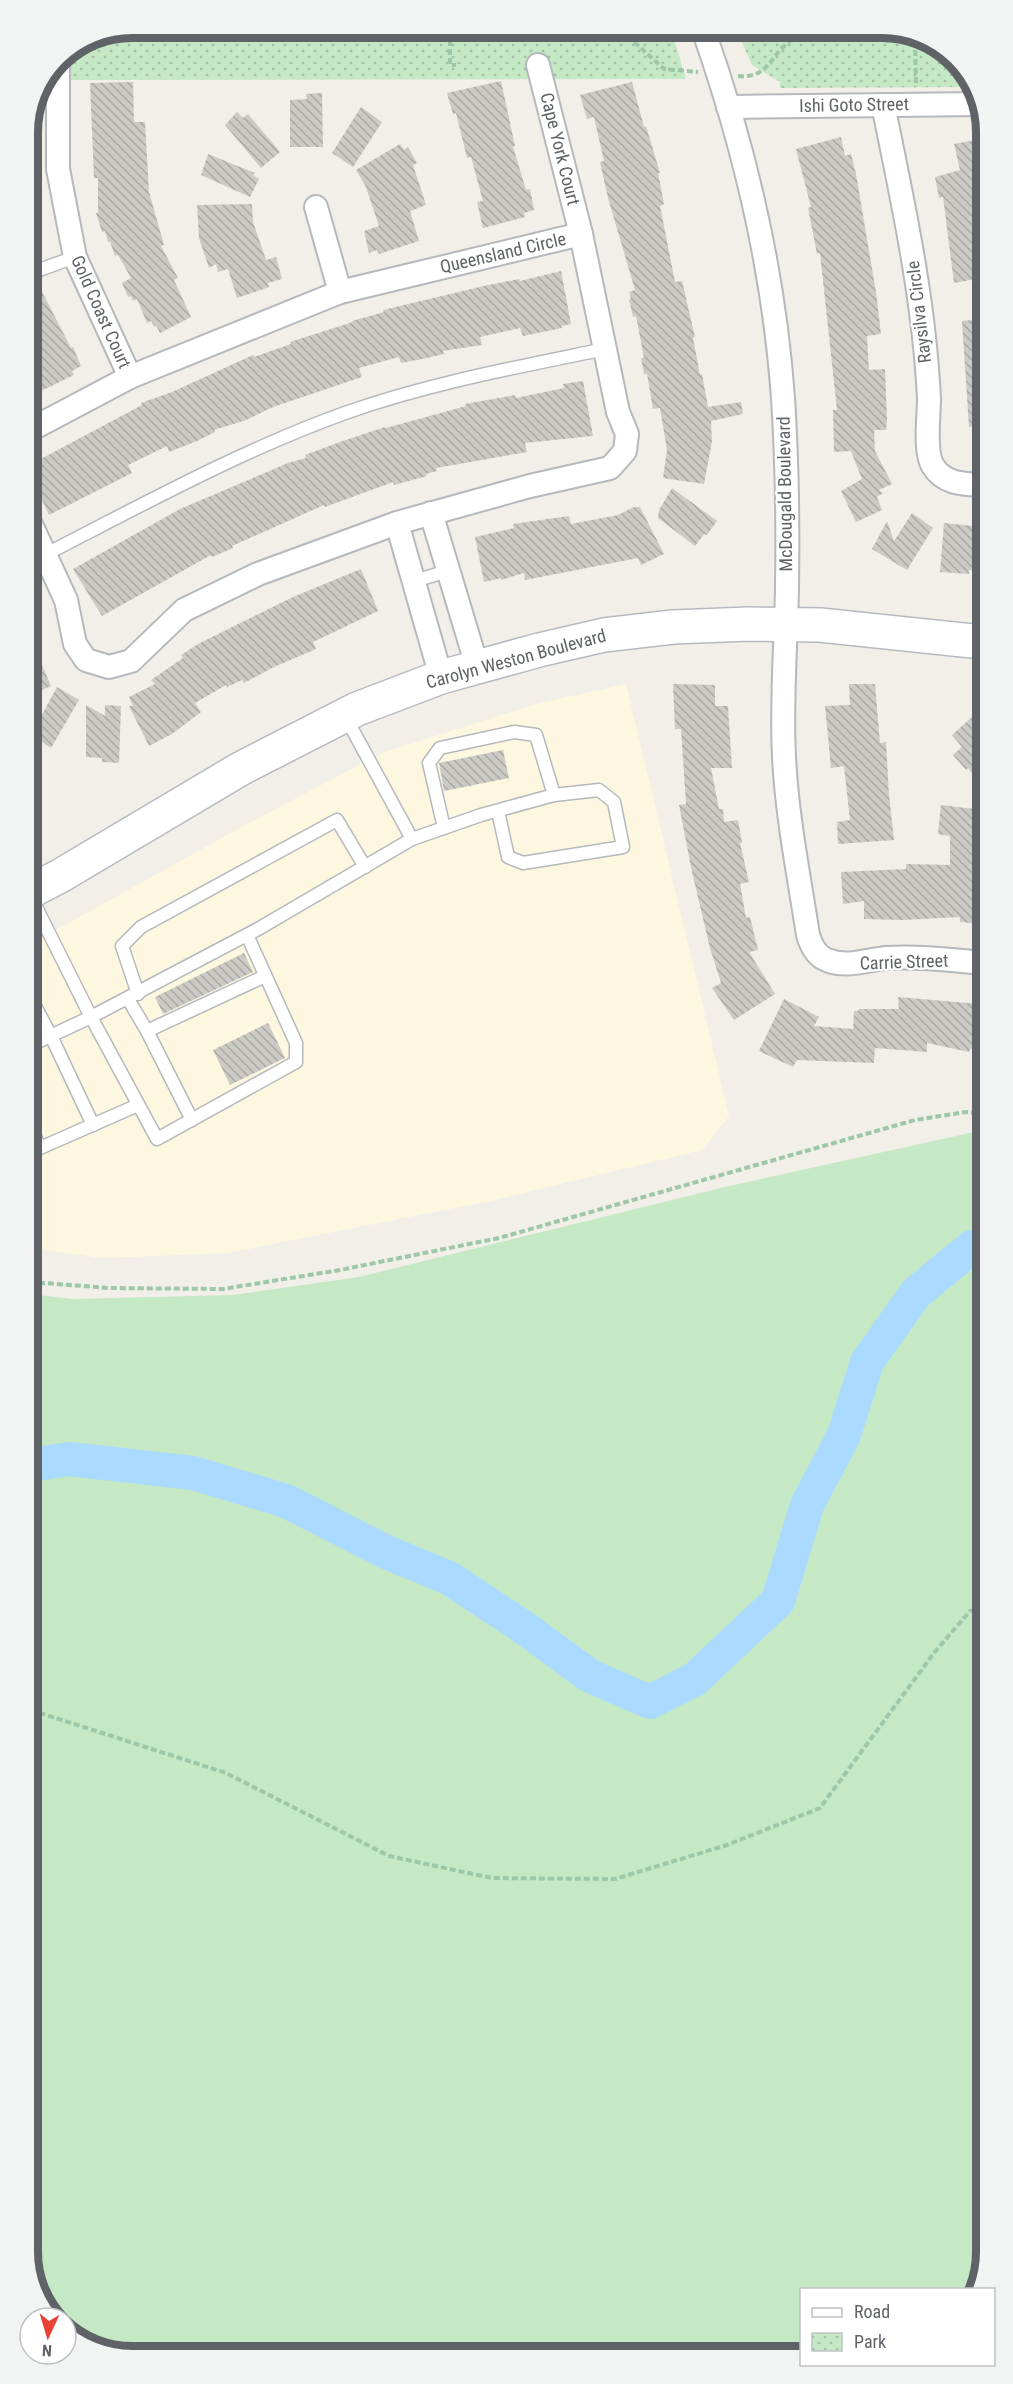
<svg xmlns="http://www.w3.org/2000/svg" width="1013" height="2384" font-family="'Roboto Condensed',sans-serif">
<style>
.commercial{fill:#fef7e0}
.grass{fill:#c5e8c5}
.park{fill:url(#park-dots)}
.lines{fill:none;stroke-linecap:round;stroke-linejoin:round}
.river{stroke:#aadaff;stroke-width:34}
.building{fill:url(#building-back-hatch)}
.lane-casing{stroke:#b5b8bc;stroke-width:15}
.street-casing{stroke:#b5b8bc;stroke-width:26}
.secondary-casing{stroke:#b6babf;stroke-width:36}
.path{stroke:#9cc7a9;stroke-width:4;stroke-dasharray:6 3;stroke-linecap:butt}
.lane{stroke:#fff;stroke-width:12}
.street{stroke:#fff;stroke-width:22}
.secondary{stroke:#fff;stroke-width:33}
.labels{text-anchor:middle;stroke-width:4.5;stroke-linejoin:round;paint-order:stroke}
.street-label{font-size:18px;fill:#5f6368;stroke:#fff}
.rim{fill:none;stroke:#5f6368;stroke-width:8}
</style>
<defs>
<pattern id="park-dots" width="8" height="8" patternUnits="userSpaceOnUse" patternTransform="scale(1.5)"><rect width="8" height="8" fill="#c5e8c5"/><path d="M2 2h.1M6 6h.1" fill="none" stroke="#a3c0a4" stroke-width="1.8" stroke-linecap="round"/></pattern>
<pattern id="building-back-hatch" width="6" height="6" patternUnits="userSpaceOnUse" patternTransform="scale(1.5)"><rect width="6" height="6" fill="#cccac5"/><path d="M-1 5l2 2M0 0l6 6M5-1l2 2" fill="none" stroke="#a9a8a4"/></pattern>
</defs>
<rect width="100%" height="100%" fill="#f1efe8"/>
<path class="commercial" d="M626,684l103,432 -27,34 -207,50 -267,53 -125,5 -73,-10 -1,-303 207,-115 146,-77 154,-49z"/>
<path class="grass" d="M979,1131l4,1 3,1121 -12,36 -172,1 -1,62 -677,5 -56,-22 -2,-17h-11l-23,-32 -2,-992 43,5 160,-4 126,-18 366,-90z"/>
<g class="park">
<path d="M889,27l56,22 28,38 -193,1v-6l-28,-17 -16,-36z"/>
<path d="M671,29l15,50 -638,1 10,-23 34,-22z"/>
</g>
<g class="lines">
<path class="river" d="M30,1465l39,-6 124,14 93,28 100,51 63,26 74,49 67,49 60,26 45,-23 83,-78 29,-96 37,-70 23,-73 49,-69 56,-46 11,1"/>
</g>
<g class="building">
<path d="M501,81l14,65 -2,1 13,43 4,-1 4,21 -10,3 1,4 -42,11 -6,-26 6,-1 -12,-44 -4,1 -11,-45 -3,1 -6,-21z"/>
<path d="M133,82l1,40h11l4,70 15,53 -3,1 17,32 -4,2 17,37 -31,16 -4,-8 -1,2 -4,-6 -4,2 -10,-24 -4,2 -2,-5 -3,1 -6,-14 9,-5 -13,-23 -3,1 -5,-14h-2l-3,-11 -3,1 -6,-19h2v-35h-4l-4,-95z"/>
<path d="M632,82l12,45 2,-1 14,47h-2l6,31 -4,2 15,76 7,-1 13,56 -2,1 7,37 2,-1 6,33 33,-5 2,12 -32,7 1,20 -8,43 -41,-6 4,-28 -7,-42 -7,1 -6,-35h-3l-3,-16h3l-8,-42 -3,1 -4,-18h2l-2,-7 6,-2 -27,-92 -8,-36 4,-1 -10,-44 -7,2 -7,-24z"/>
<path d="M322,93l1,54h-33v-47l17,-1 -1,-5z"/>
<path d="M361,107l21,15 -29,45 -21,-14z"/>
<path d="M237,112l6,6 5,-4 32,38 -19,16 -36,-43z"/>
<path d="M841,137l4,19 6,-2 5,20 20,118 5,42 -14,2 2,34 16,-1 2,51 -1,10h-12l1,21 17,33 -13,6 4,3 -6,4 5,13 -26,12 -15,-31 21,-12 -11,-28 -17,1 -1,-42h4l-17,-157 -3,1 -9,-46 3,-1 -15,-58z"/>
<path d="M981,139v139l-27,5 -11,-86 -4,1 -4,-21 25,-7 -6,-26z"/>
<path d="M400,144l4,6 4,-3 9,16 -4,2 13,40 -16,6 9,30 -40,13 -2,-4 -8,3 -5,-22 15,-5 -13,-39 -10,-17z"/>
<path d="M208,154l47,19 -2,2 6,4 -9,18 -49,-22z"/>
<path d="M252,204l1,18 13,38 10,-3 6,22 -14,4 1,4 -32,11 -9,-29 -10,3 -2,-8 -7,4 -10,-30 -2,-33z"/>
<path d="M561,271l10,53 -10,2 1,2 -39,8 -3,-8 -40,9 2,8 -39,6 1,3 -17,4 -26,5 -2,-6 -40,11 3,9 -89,30 -27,13 -32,10 1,2 -18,9 -28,11 -2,-6 -39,19 4,8 -83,42 -21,-45 10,-6 -1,-3 105,-56 -1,-2 31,-11 81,-37 1,2 37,-13 -1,-2 63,-20 -1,-1 32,-9 -1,-2 105,-25 31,-6 1,2z"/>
<path d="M36,280l35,68 2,-1 8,19 -9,5 2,4 -39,19 -7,-14v-98z"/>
<path d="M981,319v107l-12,1 -7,-106z"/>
<path d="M583,381l10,55 -68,7 2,9 -91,16 1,3 -11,3 1,2 -33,9 -1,-3 -68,25 -1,-2 -92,41 1,2 -21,9 -1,-2 -109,61 -29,-47 107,-60 108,-46 18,-5 -1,-3 35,-13 45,-15 1,1 80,-22 -1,-2 50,-9 1,3 48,-10 -1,-4z"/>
<path d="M672,488l45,33 -10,14 -3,-1 -9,12 -37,-28 1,-8z"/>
<path d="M634,507h6l24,47 -23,11 -3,-7 -113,22 -1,-7 -23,7v-2l-17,4 -9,-45 39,-9 -1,-4 56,-8 2,8 47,-9z"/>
<path d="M912,513l21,15 -26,42 -35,-21 15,-28 7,20z"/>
<path d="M944,523l38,4 -5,44 -8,-1v4l-29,-2z"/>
<path d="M361,569l17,42 -65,31 3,7 -42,18 -30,16 -2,-3 -15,7 -1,-2 -31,18 6,9 -29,22 -23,12 -20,-40h4l-4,-9 26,-13 -4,-4 32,-22 -2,-3 17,-11 95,-47z"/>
<path d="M28,632l23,54 -22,10z"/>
<path d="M673,684l42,1v21h13l4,62h-21l8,41h4l1,13 14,-2 4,23h-2l9,39 -9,2 6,34 4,-1 8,33 -9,2 26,42 -41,26 -22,-32 9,-5 -11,-35 -18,-76 -13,-67 7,-1 -5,-75h-6z"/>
<path d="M849,684h26l5,59 6,-1 3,53 5,45 -56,4 -1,-22 13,-2 -6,-54 -13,2 -6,-62 25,-1z"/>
<path d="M57,687l22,13 -28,48 -20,-13z"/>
<path d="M86,705l19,11v-11l16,1 -2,57 -17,-1v-4l-16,-1z"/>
<path d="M972,717l10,13v56l-14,-18 -2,2 -13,-15 9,-8 -10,-12z"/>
<path d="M503,750l6,28 -65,13 -5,-28z"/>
<path d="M941,805l41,5 1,114 -23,-2v-5l-57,3 -39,-1v-18l-21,3 -2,-32 65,-3v-5l44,1v-29l-12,-2z"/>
<path d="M244,953l9,19 -90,42 -8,-17z"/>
<path d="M898,997l81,7 -2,19 6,1 -1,19 -4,-1 -1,7h-7l-1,3 -42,-9v9l-52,-4 -1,15 -77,-3 -4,7 -34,-16 25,-52 35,18 -5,9 39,3 1,-18h4l1,-2h40z"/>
<path d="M268,1023l17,35 -55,27 -17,-35z"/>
</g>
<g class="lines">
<g class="lane-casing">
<g id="lane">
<path d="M28,274l47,-17"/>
<path d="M46,554c98,-50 196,-104 299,-141 85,-30 173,-46 260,-64"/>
<path d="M414,581l34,-10"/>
<path d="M345,716l67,123"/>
<path d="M444,828l-15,-65 11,-15 74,-16 22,3 18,60"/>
<path d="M29,893l62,124 167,-88 154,-90 69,-24 73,-20 45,-5 15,12 9,45 -100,16 -15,-6 -10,-46"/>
<path d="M138,994l-16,-48 19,-19 196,-107 28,47"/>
<path d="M29,995l22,41 42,89"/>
<path d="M128,999l19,32 118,-55"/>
<path d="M147,1031l45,89"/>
<path d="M29,1046l62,-29 66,122 139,-77v-19l-49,-108"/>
<path d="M30,1125l10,23 98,-43"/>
</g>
</g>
<g class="street-casing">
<g id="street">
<path d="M703,29c42,119 71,243 80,369 4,62 5,126 4,189 -1,57 -6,113 -3,170 3,60 15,119 24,178 3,10 8,21 19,25 19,8 39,0 59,-2 32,-2 65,2 97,5"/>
<path d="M58,68v101l17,88 55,120"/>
<path d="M883,105c20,97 41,194 46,293 0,18 -5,54 4,68 11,18 30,18 49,19"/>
<path d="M728,107l253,-3"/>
<path d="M316,207l24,85"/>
<path d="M28,431l102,-54 210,-85 241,-58"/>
<path d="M431,513l46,153"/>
<path d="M28,518l38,82 9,44 11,16 23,7 22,-6 53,-51 74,-36 139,-51 133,-37 80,-18 15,-17 2,-17 -9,-22 -37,-178 -43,-169"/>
<path d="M397,523l44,154"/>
</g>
</g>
<g class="secondary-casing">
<path id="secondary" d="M29,892l31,-16 180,-107 117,-60 84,-32 98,-27 65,-15 69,-8 76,-3 71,1 162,17"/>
</g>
<g class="path">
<path d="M621,30l43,39 34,3"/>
<path d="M450,31v34h6"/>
<path d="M262,33c12,11 53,4 69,2l2,-2"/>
<path d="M915,41l1,44"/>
<path d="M738,76c34,3 32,-26 59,-39 31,-16 94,2 129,5"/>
<path d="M30,1282l79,6 114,1 117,-19 159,-32 416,-118 51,-8 17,2"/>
<path d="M31,1710l195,63 163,83 103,22 123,1 112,-34 93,-37 114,-155 36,-42 14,-2"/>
</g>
<use href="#lane" class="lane"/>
<use href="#street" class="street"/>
<use href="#secondary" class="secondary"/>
</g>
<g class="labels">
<g class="street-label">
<text transform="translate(854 105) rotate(-1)" y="6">Ishi Goto Street</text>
<text transform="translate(560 149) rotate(76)" y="6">Cape York Court</text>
<text transform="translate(503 253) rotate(-13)" y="6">Queensland Circle</text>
<text transform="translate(101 312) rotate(66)" y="6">Gold Coast Court</text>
<text transform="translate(919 312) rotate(-97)" y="6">Raysilva Circle</text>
<text transform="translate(785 494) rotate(-91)" y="6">McDougald Boulevard</text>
<text transform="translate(516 659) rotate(-15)" y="6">Carolyn Weston Boulevard</text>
<text transform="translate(904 962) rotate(-2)" y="6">Carrie Street</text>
</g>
</g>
<path d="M0 0H1013V2384H0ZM132 38H882A94 94 0 0 1 976 132V2252A94 94 0 0 1 882 2346H132A94 94 0 0 1 38 2252V132A94 94 0 0 1 132 38Z" fill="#f2f3f3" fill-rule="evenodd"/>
<path class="rim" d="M132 38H882A94 94 0 0 1 976 132V2252A94 94 0 0 1 882 2346H132A94 94 0 0 1 38 2252V132A94 94 0 0 1 132 38Z"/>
<rect x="800" y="2288" width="195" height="78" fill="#ffffff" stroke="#bfc1c3" stroke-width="1.5"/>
<rect x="812" y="2308" width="30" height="9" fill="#ffffff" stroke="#bfc1c3" stroke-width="1.5"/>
<text x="854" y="2318" font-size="18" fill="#5f6368">Road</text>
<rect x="812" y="2333" width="30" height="18" fill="url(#park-dots)" stroke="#bfc1c3" stroke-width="1.5"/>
<text x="854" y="2348" font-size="18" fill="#5f6368">Park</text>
<g transform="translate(48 2336) rotate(184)"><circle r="28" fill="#ffffff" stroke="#bfc1c3" stroke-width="1.5"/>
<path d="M0-4.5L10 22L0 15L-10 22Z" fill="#ea4335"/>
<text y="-9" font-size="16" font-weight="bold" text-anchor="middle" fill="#5f6368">N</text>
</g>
</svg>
